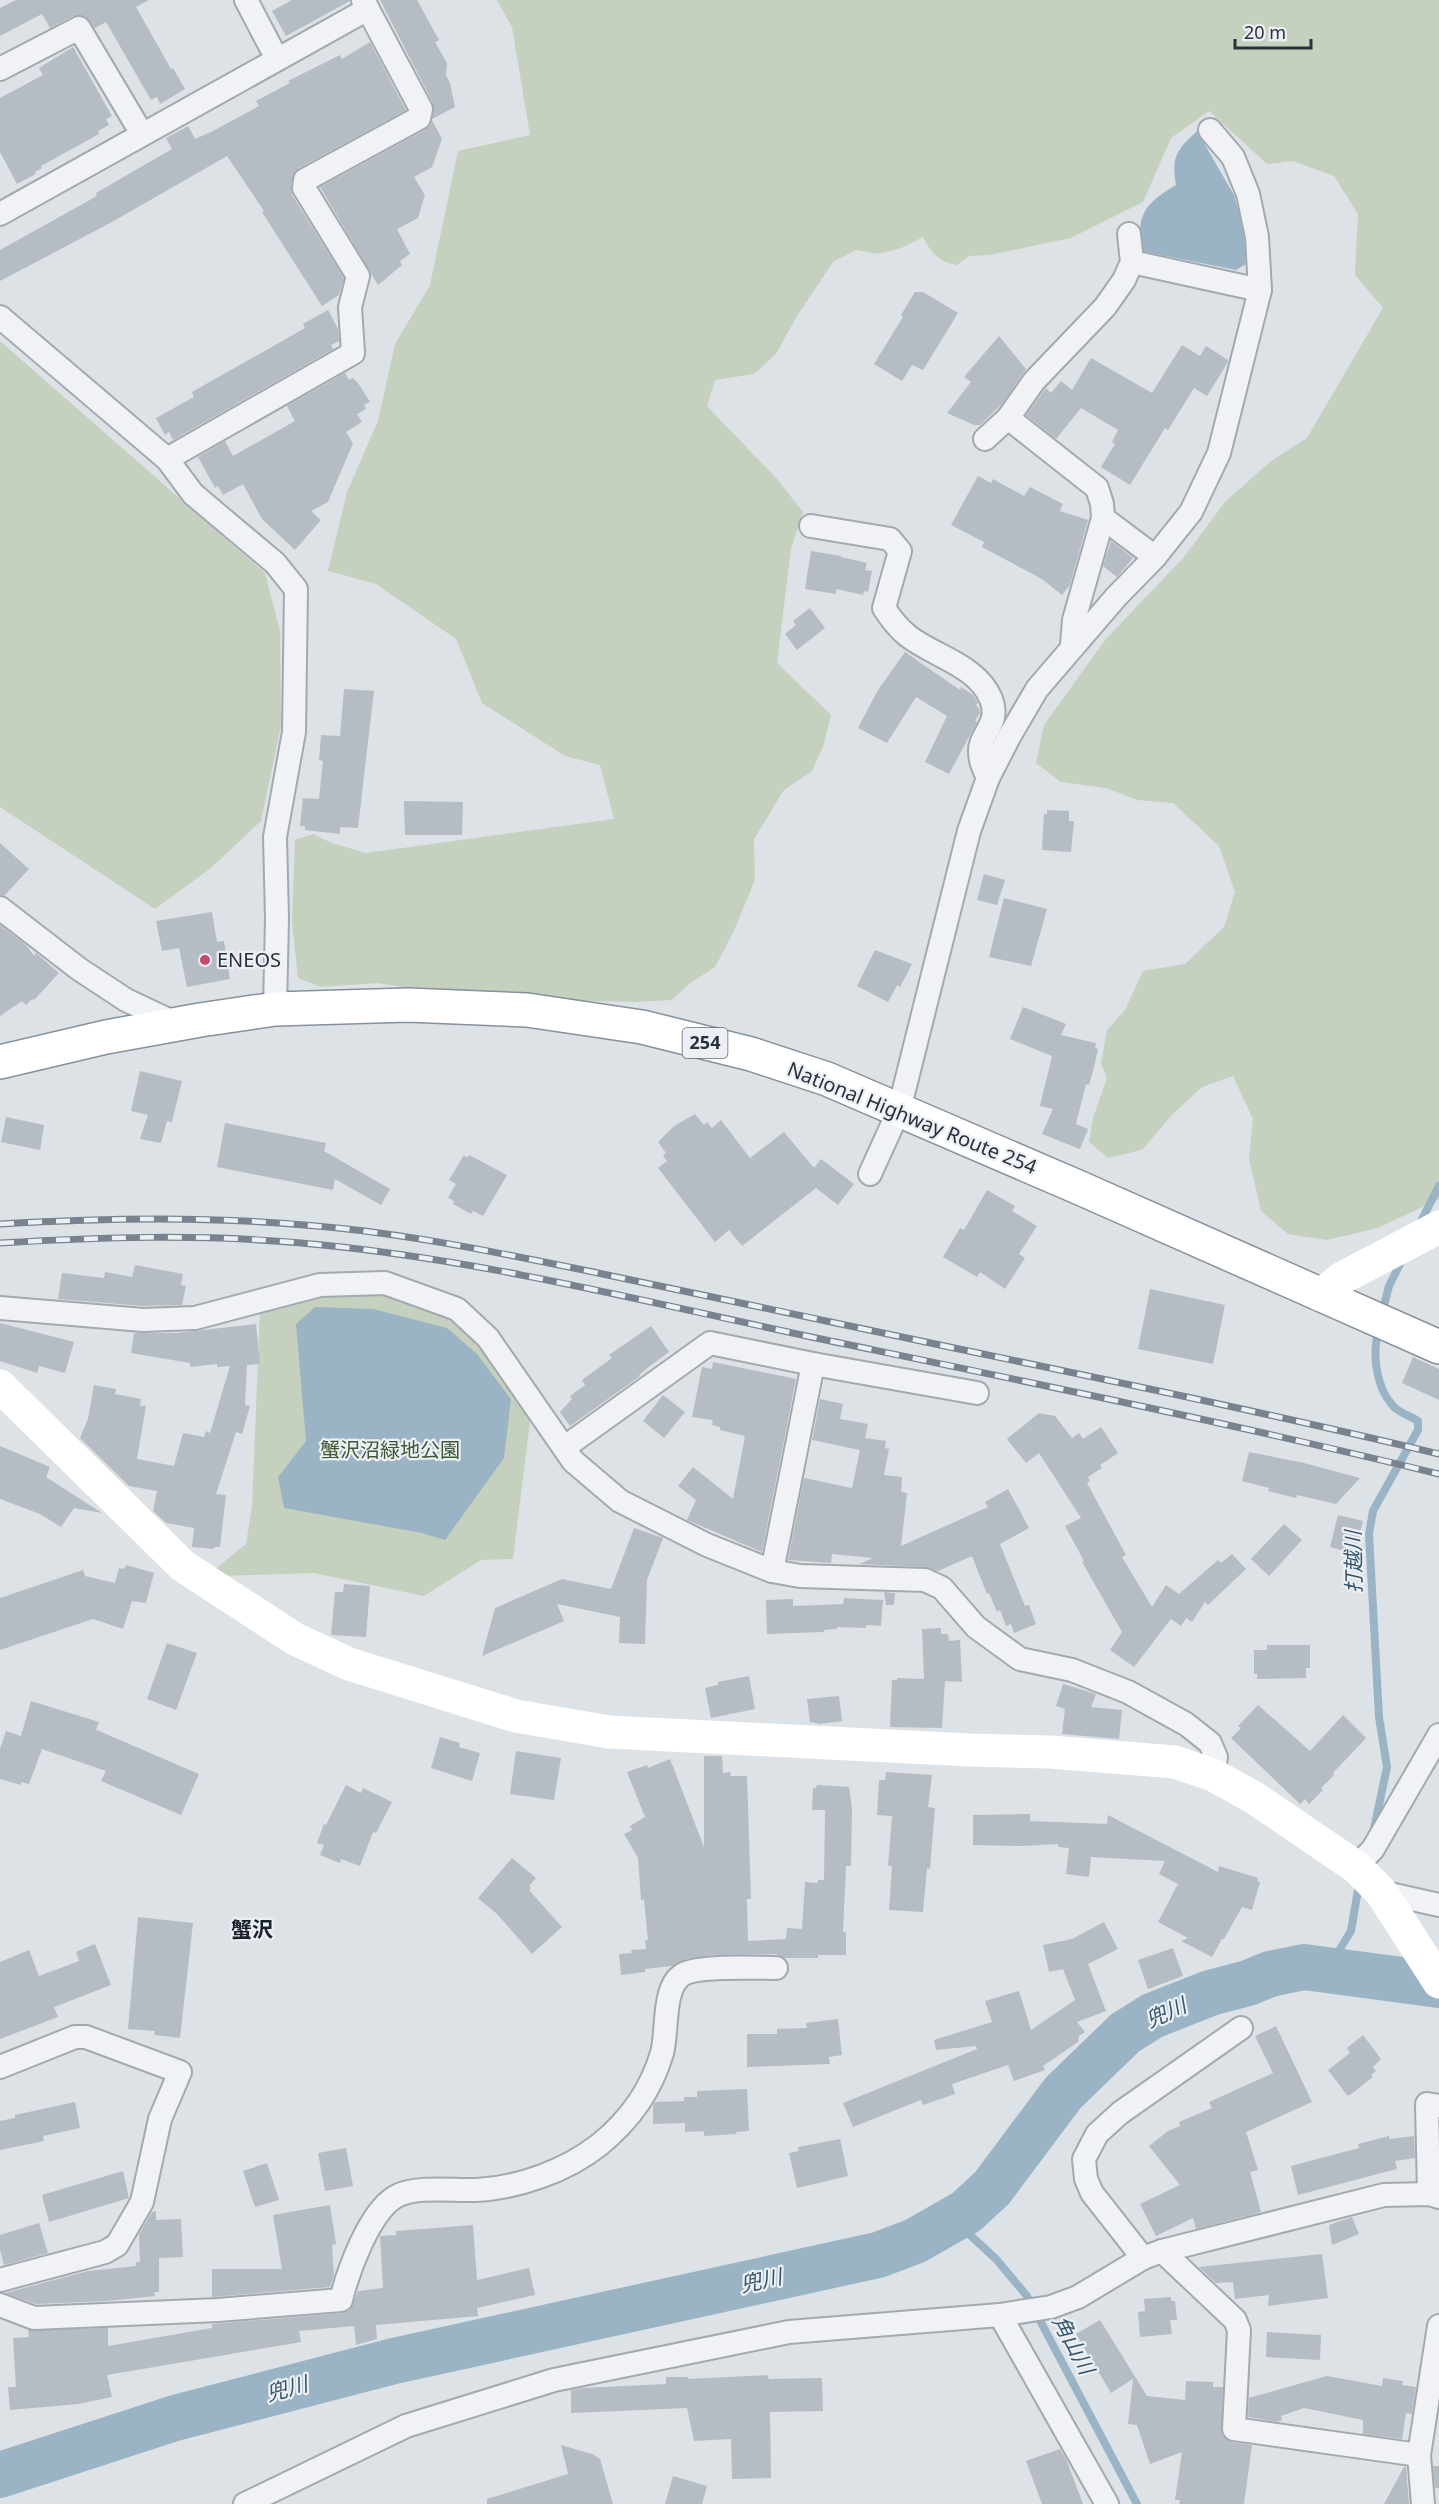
<svg xmlns="http://www.w3.org/2000/svg" width="1439" height="2504" font-family="'Noto Sans','Noto Sans JP',sans-serif">
<style>
.green{fill:#c5d0bf}
.water{fill:#9ab4c5}
.lines{fill:none;stroke-linecap:round;stroke-linejoin:round}
.stream{stroke:#9ab4c5;stroke-width:8}
.river{stroke:#9ab4c5;stroke-width:46}
.building{fill:#b5bcc3}
.street-casing{stroke:#a3a9b0;stroke-width:26}
.highway-casing{stroke:#85919c;stroke-width:36}
.street{stroke:#f0f2f5;stroke-width:22}
.secondary{stroke:#fff;stroke-width:33}
.highway{stroke:#fff;stroke-width:33}
.rail-casing{stroke:#78838f;stroke-width:7}
.rail{stroke:#ecf0f4;stroke-width:4.5;stroke-dasharray:14;stroke-linecap:butt}
.poi-dot{fill:#c6486a;stroke:#ecf0f4;stroke-width:2}
.labels{text-anchor:middle;stroke-width:4.5;stroke-linejoin:round;paint-order:stroke}
.shield{fill:#ecf0f4;stroke:#636a73;stroke-width:1.5}
.shield-label{font-size:18px;font-weight:bold;fill:#28313c}
.poi-label{font-size:20px;fill:#28313c;stroke:#ecf0f4;text-anchor:start}
.street-label{font-size:20px;fill:#28313c;stroke:#ecf0f4}
.park-label{font-size:20px;fill:#405736;stroke:#ecf0f4}
.water-label{font-size:21px;font-style:italic;fill:#34556d;stroke:#ecf0f4}
.neighbourhood-label{font-size:21px;font-weight:bold;fill:#1a222c;stroke:#ecf0f4}
</style>
<rect width="100%" height="100%" fill="#dde2e6"/>
<g class="green">
<path d="M497,0h942v1199l-61,29 -51,12 -39,-6 -27,-23 -12,-52 4,-40 -20,-43 -31,11 -29,27 -31,36 -34,8 -19,-16 4,-24 14,-40 -6,-14 6,-34 18,-20 18,-39 42,-7 39,-37 11,-35 -16,-46 -46,-43 -36,-3 -31,-12 -45,-6 -25,-19 8,-38 61,-85 79,-83 41,-55 46,-41 36,-23 76,-130 -28,-33 3,-61 -24,-38 -41,-15 -26,3 -58,-53 -38,27 -28,64 -72,36 -82,17 -20,1 -12,9c-18,-3 -26,-12 -34,-28l-22,11 -23,6 -22,-4 -23,12 -36,54 -21,38 -22,20 -39,6 -8,26 70,73 26,33 -12,37 -14,114 54,52 -8,32 -11,24 -28,19 -30,49 1,41 -21,51 -19,36 -26,17 -17,16 -37,2 -165,-4 -92,-15 -57,4 -23,-9 -6,-56 3,-82 18,-6 19,9 34,10 248,-34 -14,-54 -35,-9 -83,-53 -26,-64 -80,-55 -48,-13 19,-79 31,-71 17,-77 35,-59 28,-134 72,-16 -18,-108z"/>
<path d="M0,341l265,232 15,58 1,95 -20,95 -50,47 -56,41 -155,-102z"/>
<path d="M328,1293h45l43,10 40,17 44,50 30,52 -17,137 -32,1 -57,36 -110,-23 -94,3 -6,-6 32,-26 6,-37 8,-197z"/>
</g>
<g class="water">
<path d="M1197,131l37,64 9,32 3,37 -10,6 -95,-19c-4,-37 3,-47 35,-66 -5,-29 1,-35 21,-54z"/>
<path d="M315,1307l58,2 74,19 30,26 34,45 -7,59 -59,82 -23,-7 -138,-25 -6,-31 28,-36 -10,-117z"/>
</g>
<g class="lines">
<g class="stream">
<path d="M1419,1225l20,-39"/>
<path d="M1382,1313l7,-27 13,-26"/>
<path d="M1374,1829l13,-62 -8,-50 -10,-183 4,-23 45,-81v-9c-8,-5 -20,-9 -25,-15 -18,-20 -21,-54 -14,-78"/>
<path d="M1328,1969l23,-38 8,-47"/>
<path d="M956,2219l14,16 26,24 31,37 110,208"/>
</g>
<path class="river" d="M0,2475l175,-57 219,-57 484,-106 37,-14 51,-29 26,-24 71,-95 62,-60 27,-17 58,-23 38,-10 22,-9 34,-7 135,18"/>
</g>
<g class="building">
<path d="M16,0h133l-13,7 35,62 2,-1 12,21 -25,15 -3,-7 -6,3 -45,-78 -11,6 -10,-12h-12l-23,12 -8,-14 -42,22v-28z"/>
<path d="M292,0h58v1l-64,35 -14,-25z"/>
<path d="M380,0h37l22,40 -4,2 12,21 -1,12 4,8 5,24 -23,12 1,-16z"/>
<path d="M370,42l36,68 -107,58 -5,5 -3,13 1,9 52,83 -5,17 -17,11 -60,-94 2,-1 -37,-55 -115,66 -112,59v-31l97,-54 -1,-3 76,-44 -6,-11 22,-12 7,13 16,-7 48,-26 -3,-5 34,-18 -2,-2 52,-26 2,4z"/>
<path d="M73,47l39,69 -6,3 3,6 -11,6 1,3 -58,32 1,2 -7,4 1,2 -19,10 -17,-32v-54l43,-23 -4,-7z"/>
<path d="M432,120l10,19 -10,28 -18,10 11,18 -7,23 -21,11 13,25 -10,7 2,4 -24,20 -58,-98 105,-57z"/>
<path d="M915,292h8l35,21 -35,57 -11,-5 -10,16 -28,-17 29,-47 -2,-2z"/>
<path d="M328,310l10,19 1,12 -8,4 2,4 -160,91 -4,-8 -4,3 -9,-17 38,-21 -2,-5 113,-64 -2,-4z"/>
<path d="M999,336l27,33 -24,35 -22,21h-6l-27,-12 24,-31 -7,-5z"/>
<path d="M1182,345l18,11 6,-10 22,14v2l-21,34 -13,-8 -26,42 -3,-2 -35,57 -29,-18 14,-23 -3,-2 6,-12 -37,-22 -25,31 -30,-24 20,-27 5,5 10,-12 11,9 19,-32 61,35z"/>
<path d="M345,373l4,7 4,-2 5,5 12,19 -6,3 2,4 -9,5 5,8 -16,10 7,11 -25,59 -17,9 10,9 -26,30 -33,-31 -19,-35 -20,11 -5,-9 -3,2 -17,-31 27,-16 8,15 62,-35 -8,-15z"/>
<path d="M978,476l13,7 2,-4 31,17 6,-9 33,17 -3,7 28,9 -18,65 -8,10 -20,-16 -60,-32 2,-5 -33,-17z"/>
<path d="M1111,541l22,17 -16,19 -14,-11z"/>
<path d="M811,551l30,5v1l26,6 -2,7 7,1 -4,21 -4,-1 -1,4 -27,-6v5l-31,-5z"/>
<path d="M810,608l15,20 -28,22 -12,-16 11,-9 -3,-4z"/>
<path d="M905,652l55,38 1,-3 12,8 5,8 -2,2 3,3 1,5 -5,7 2,2 -28,52 -24,-12 22,-46 -31,-19 -29,46 -29,-15 20,-38z"/>
<path d="M344,689l30,2 -16,137 -18,-1v7l-35,-4v-4h-5l3,-28 16,1 4,-38 -4,-1 2,-25 19,1z"/>
<path d="M404,801l59,1 -1,33h-57z"/>
<path d="M1047,810l22,1v10h5l-3,31 -29,-2 2,-36h3z"/>
<path d="M0,843l29,26 -25,27 -4,-1z"/>
<path d="M984,874l21,6 -8,25 -20,-5z"/>
<path d="M1004,898l43,11 -16,57 -42,-9z"/>
<path d="M212,912l5,30 7,-1 6,38 -43,8 -8,-39 -17,3 -6,-30z"/>
<path d="M0,925l26,20 8,11 2,-3 23,20 -25,27 -2,-1 -6,6 -4,-4 -22,15z"/>
<path d="M875,950l37,14 -12,23 -3,-2 -9,17 -31,-16z"/>
<path d="M1023,1007l43,17 -5,11 35,8 -1,5 3,1 -5,22 -4,14 -3,-1 -10,40 12,5 -8,20 -38,-15 11,-25 -13,-3 12,-50 -42,-17z"/>
<path d="M140,1071l42,10 -10,41 -5,-1 -6,22 -21,-4 8,-24 -17,-4z"/>
<path d="M695,1114l9,11 3,-3 5,6 9,-8 29,38 34,-26 30,36 7,-9 33,25 -16,21 -22,-17 -74,58 -13,-16 -14,12 -57,-74 9,-7 -4,-5 3,-3 -8,-11 16,-16z"/>
<path d="M6,1117l38,8 -4,25 -39,-8z"/>
<path d="M225,1123l101,20 -2,8 66,38 -9,16 -46,-26 -2,11 -116,-23z"/>
<path d="M464,1155l3,3 2,-3 38,20 -24,41 -10,-5 -2,3 -18,-10 1,-3 -6,-3 8,-14 -7,-4z"/>
<path d="M987,1190l28,16 -3,5 25,15 -18,28 6,4 -20,31 -25,-17 -3,5 -34,-20 17,-29 4,2z"/>
<path d="M135,1265l48,9 -2,11 5,1 -4,19 -39,1 -85,-7 4,-26 42,5 1,-6 27,5z"/>
<path d="M1150,1289l75,16 -12,59 -75,-15z"/>
<path d="M0,1323l74,19 -9,31 -26,-7 -2,7 -37,-12z"/>
<path d="M256,1324l4,40 -13,1 -2,40 5,1 -8,28 -6,-2 -20,62 10,1 -6,52h-6v2l-22,-2 2,-19 -28,-5 -13,-12 4,-20 -28,-5 -49,-48 8,-19 6,-34 22,4 -1,5 26,5 -1,7h6l-9,53 37,7 9,-33 21,4 2,-6 4,2 20,-67 -13,1v-3l-27,3v-4l-59,-10 3,-20h42z"/>
<path d="M651,1326l18,26 -19,14 -11,9 1,1 -70,50 -10,-14 12,-13 -2,-3 15,-11 -3,-5 30,-22 -3,-3z"/>
<path d="M1413,1357l26,12v31l-37,-17z"/>
<path d="M713,1362l83,17 -34,173 -75,-32 9,-20 -18,-14 15,-19 40,32 12,-63 -25,-6v-3l-8,-2 1,-5 -21,-3 10,-50 10,2z"/>
<path d="M663,1395l22,17 -21,26 -21,-17z"/>
<path d="M820,1399l23,5 -3,15 28,5 -3,14 21,3 -1,7 4,1 -5,26 18,2 -1,15 6,1 -6,53 87,-39 -3,-5 23,-13 21,39 -29,16 25,62 4,-1 7,19 -22,9 -3,-9 -5,2 -6,-16 -3,2 -8,-19 -2,1 -15,-38 -34,15 -13,-4 -66,-3 14,-6 -41,-4 -1,9 -43,-3 16,-82 48,10 8,-38 -48,-10z"/>
<path d="M1039,1413l16,3 17,22 7,-5 4,6 18,-12 17,26 -18,12 2,3 -14,9 2,4 -3,2 39,72 -4,2 30,50 14,-22 13,9 39,-34 3,3 11,-9 14,15 -38,36 -3,-3 -13,20 -6,-4 -5,8 -10,-7 -37,48 -24,-17 12,-18 -40,-70 2,-1 -19,-35 16,-8 -42,-65 -13,10 -19,-24z"/>
<path d="M0,1446l50,21 -4,10 56,36 -28,-5 -13,19 -21,-13 -40,-15z"/>
<path d="M1249,1452l55,11 56,15 -24,26 -39,-9 -1,3 -28,-7 1,-3 -27,-7z"/>
<path d="M1338,1515l25,6 -8,33 -25,-7z"/>
<path d="M1284,1524l18,16 -33,36 -18,-17z"/>
<path d="M634,1528l29,10 -16,42 -2,64 -26,-1 1,-26 -63,-13 7,17 -82,35 13,-48 67,-29 49,10z"/>
<path d="M126,1565l28,8 -8,30 -14,-2 -9,28 -30,-10 -93,31v-52l83,-28 2,6 30,7 4,-15 5,1z"/>
<path d="M344,1584l26,2 -4,51 -35,-2 4,-43h8z"/>
<path d="M884,1592l11,1 -1,12h-8z"/>
<path d="M844,1598l39,2 -2,26 -15,-1v3l-29,-1v2l-13,1v2l-57,2 -1,-34 27,-1v7l50,-2z"/>
<path d="M941,1628v6h7l1,7 11,-1 2,42 -17,-1 -3,47 -52,-1 2,-47h5v-2l27,1 -2,-50z"/>
<path d="M167,1643l30,10 -21,57 -29,-11z"/>
<path d="M1267,1645h43v23h-4v10l-49,1v-5h-3v-24h13z"/>
<path d="M749,1676l6,33 -44,9 -6,-30 13,-3v-3z"/>
<path d="M1063,1684l33,10 -5,13 31,3 -3,29 -57,-5 3,-25 -9,-3z"/>
<path d="M839,1696l3,25 -22,3 -10,-2 -3,-23z"/>
<path d="M31,1701l68,21 -3,8 3,1 100,43 -18,41 -80,-34 5,-10 -64,-22 -13,35 -8,-2v3l-21,-6v-30l6,-18 15,5z"/>
<path d="M1258,1705l52,46 33,-36 23,23 -33,35 1,2 -13,13 2,2 -14,14 -4,-5 -5,5 -69,-66 10,-10 -3,-2z"/>
<path d="M440,1737l20,6 -1,4 21,6 -8,28 -41,-13z"/>
<path d="M516,1751l45,7 -7,42 -44,-6z"/>
<path d="M704,1756h18l1,17 7,-1 1,4h16l4,123h-4l1,42 38,-2 1,-11 15,1 3,-47 13,1v-3h6l1,-70h-13l1,-22h3l1,-3 32,2 3,21 -1,58h-5l-3,66h3v23h-28v3h-34l-8,-4 -64,1 -26,4 -14,7 -27,3v3l-24,3 -2,-21 13,-1 -1,-3 15,-1 -1,-9h3l-4,-40h-3l-3,-42 -14,-24 8,-4 -2,-4 15,-9 -18,-45 20,-7 1,3 22,-9 34,88z"/>
<path d="M886,1772l46,3 -4,32 7,1 -5,61 -3,-1 -4,44 -34,-2 3,-44h-4l4,-50 -15,-1 2,-35h6z"/>
<path d="M346,1785l15,8 2,-5 29,14 -16,31 -3,-1 -13,34 -19,-7 -1,4 -20,-8 4,-10 -7,-2 7,-19 2,1z"/>
<path d="M1030,1814v7l77,3 1,-9 110,57 1,-6 39,12 -1,3 3,1 -8,28 -10,-3 -18,32h-2l-10,18 -31,-16 7,-3 -30,-16 20,-38 -19,-10 6,-13 -74,-4 -2,20 -23,-3 3,-26 -11,-1v-3l-36,2 -49,-1v-30z"/>
<path d="M512,1858l24,20 -7,8 2,2 -2,2 33,37 -30,27 -35,-40 -19,-16z"/>
<path d="M138,1917l55,6 -13,115 -26,-3 1,-4 -27,-2z"/>
<path d="M1104,1922l14,27 -30,15 18,47 -29,11 8,10 -6,4 -1,6 -35,24 2,4 -31,11 -6,-16 -56,19 3,10 -32,11 -2,-5 -68,27 -10,-24 134,-54 -1,-3 -40,4 -2,-10 58,-18 -7,-21 34,-10 12,39 44,-30 -12,-31 -14,3 -6,-27 29,-6z"/>
<path d="M95,1944l16,41 -57,22 4,10 -58,22v-77l29,-12 10,26 40,-15 -3,-9z"/>
<path d="M1173,1948l10,28 -35,13 -10,-29z"/>
<path d="M838,2019l4,36 -13,2 1,7 -83,3v-33h30v-5l30,-1 -1,-5z"/>
<path d="M1276,2026l36,76 -66,30 12,38 -8,2 11,40 -65,17 -3,-11 -37,18 -16,-32 40,-19 -31,-39 19,-15 12,-5 -1,-4 33,-14 -3,-6 64,-29 -18,-37z"/>
<path d="M1363,2035l18,24 -8,8 3,4 -5,4 2,2 -23,18h-3l-19,-25 22,-17 -3,-5z"/>
<path d="M747,2089l2,42 -13,1v2l-32,2v-5l-19,1v-9l-32,1v-18l2,-4 29,-1v-4h13v-6z"/>
<path d="M75,2102l5,26 -37,8 1,5 -44,9v-29l15,-3v-3z"/>
<path d="M1389,2136v3l25,-3 1,22 -20,3 2,8 -99,26 -7,-29 68,-18 -1,-4z"/>
<path d="M840,2139l8,37 -51,12 -8,-35 10,-2 -1,-4z"/>
<path d="M346,2148l7,38 -28,5 -7,-38z"/>
<path d="M267,2163l12,37 -24,7 -12,-36z"/>
<path d="M123,2171l6,27 -80,24 -7,-27z"/>
<path d="M330,2205l6,39 -4,1 2,30 -4,12 -118,10v-28h70l-9,-54z"/>
<path d="M156,2211v9l25,-1 2,38 -24,1v34h-5l1,4 -47,5 -72,3 -31,-11 83,-22 48,-5v-4h4l-1,-28 13,-22z"/>
<path d="M1352,2217l7,17 -27,11 -3,-20z"/>
<path d="M39,2223l9,30 -44,12 -4,-15v-15z"/>
<path d="M473,2225l4,55 52,-12 6,27 -58,13 1,8 -102,9 1,14 -21,6 -2,-19 -55,5 2,11 -194,33 5,22 -34,7 -68,6 -2,-23h8l-3,-49 16,-1 -1,-7 80,-2v18l104,-18v-4l131,-11 7,-3 8,-19 25,-3 -3,-52 16,-1v-4z"/>
<path d="M1322,2254l6,44 -60,8 1,-11 -34,4 -2,-17 -17,1 -17,-16z"/>
<path d="M1171,2297v4h4l2,19h-7l2,14 -32,3 -2,-25 7,-1 -1,-12z"/>
<path d="M1100,2320l47,76 38,4 1,-19 27,1v5h10l-1,48 10,7 20,3 -8,59h-65l1,-4h-5l7,-48 -32,12 -13,-39 -9,-1 5,-45 -22,14 -35,-59z"/>
<path d="M1267,2332l54,3 -1,25 -54,-3z"/>
<path d="M767,2375l2,4 53,-1 1,33 -53,1 1,66 -39,1 -1,-40 -37,2 -7,-33 -116,5v-23l11,-2 84,-4v-7h22v2z"/>
<path d="M1327,2376l55,10 1,-8 20,3 -1,4 14,2 -4,27 -6,-1 -4,26 -39,-5v-14l-59,-12 -23,8 1,4 -4,2 -30,-5 1,-19z"/>
<path d="M561,2445l31,9 8,5 13,45h-126v-5l81,-25z"/>
<path d="M1060,2449l6,10 17,45h-41l-16,-43z"/>
<path d="M1433,2466h6v22h-4z"/>
<path d="M1404,2467h2l3,37h-25z"/>
<path d="M673,2476l34,10 -5,18h-37z"/>
</g>
<g class="lines">
<g class="street-casing">
<g id="street">
<path d="M246,0l31,59"/>
<path d="M0,69l79,-41 63,106"/>
<path d="M0,214l368,-205"/>
<path d="M1132,262l128,28"/>
<path d="M0,317l167,142 26,35 82,69 21,26 -2,143 -19,105 2,81 -2,91"/>
<path d="M1008,418l89,70 5,16 1,14 -29,102 -2,25"/>
<path d="M985,439l23,-21 26,-37 71,-74 19,-27 8,-18 -3,-28"/>
<path d="M167,459l186,-106 -3,-46 8,-31 -54,-88 1,-8 114,-62 2,-9 -58,-109"/>
<path d="M1103,518l52,39"/>
<path d="M811,526l79,13 10,12 -16,57c7,11 14,20 24,28 27,21 69,29 83,63 10,25 -12,35 -11,53 0,9 4,17 8,26"/>
<path d="M0,908l79,61 47,31 51,24"/>
<path d="M870,1174l29,-64 70,-279 19,-53 21,-41 28,-48 79,-92 39,-40 36,-45 28,-59 41,-163 -3,-53 -9,-43 -15,-37 -23,-27"/>
<path d="M0,1308l143,12 52,-2 125,-33 65,-2 72,26 31,29 85,123 47,40 87,44 65,26 28,5 125,4 17,8 34,39 44,32 52,11 56,22 58,32 24,19 6,14 -3,18"/>
<path d="M565,1447l145,-104 103,21 164,29"/>
<path d="M772,1571l41,-207"/>
<path d="M1356,1867l17,-18 66,-114"/>
<path d="M1381,1892l58,13"/>
<path d="M0,2067l75,-30h11l94,35 -20,47 -18,83 -25,43 -12,7 -105,28"/>
<path d="M1429,2194l-2,-90 12,2"/>
<path d="M1162,2251l73,69 4,10 -5,99 185,26"/>
<path d="M1143,2258l-51,-65 -6,-14 -2,-20 13,-25 23,-21 121,-85"/>
<path d="M0,2305l34,13 184,-8 123,-10c7,-29 28,-87 54,-103 20,-12 59,-6 81,-7 42,-2 90,-19 123,-45 31,-25 52,-54 63,-92 6,-21 0,-65 20,-78 14,-10 75,-7 94,-7"/>
<path d="M1000,2315l107,189"/>
<path d="M245,2504l161,-78 148,-46 235,-48 211,-17 51,-8 27,-10 65,-39 19,-7 222,-56 45,-1 10,3"/>
<path d="M1423,2504l-4,-49 20,-129"/>
</g>
</g>
<g class="highway-casing">
<path id="highway" d="M0,1062l106,-25 94,-17 75,-11 133,-4 119,5 115,17 109,27 76,25 253,109 359,159"/>
</g>
<use href="#street" class="street"/>
<g class="secondary">
<path d="M1321,1295l21,-17 97,-51"/>
<path d="M0,1386l183,180 112,73 54,25 167,52 93,16 361,18 80,2 125,10 38,13 40,22 103,70 25,25 58,90"/>
</g>
<use href="#highway" class="highway"/>
<g class="rail-casing">
<g id="rail">
<path d="M0,1224c106,-6 210,-8 316,2 95,8 189,28 282,47 84,18 168,35 252,53 197,42 394,81 589,128"/>
<path d="M0,1243c101,-6 201,-9 301,0 176,15 348,60 520,96 207,43 413,85 618,135"/>
</g>
</g>
<use href="#rail" class="rail"/>
</g>
<circle class="poi-dot" cx="205" cy="960" r="6"/>
<g class="labels">
<rect class="shield" x="682.5" y="1028" width="45" height="30" rx="4.5"/>
<g class="shield-label">
<text x="705" y="1049">254</text>
</g>
<g class="poi-label">
<text x="217" y="967">ENEOS</text>
</g>
<g class="street-label">
<text transform="translate(912 1118) rotate(22)" y="7">National Highway Route 254</text>
</g>
<g class="park-label">
<text x="390" y="1457">蟹沢沼緑地公園</text>
</g>
<g class="water-label">
<text transform="translate(1354 1562) rotate(-91)" y="7">打越川</text>
<text transform="translate(1166 2013) rotate(-24)" y="7">兜川</text>
<text transform="translate(761 2281) rotate(-12)" y="7">兜川</text>
<text transform="translate(1073 2345) rotate(62)" y="7">角山川</text>
<text transform="translate(287 2389) rotate(-15)" y="7">兜川</text>
</g>
<g class="neighbourhood-label">
<text x="252" y="1937">蟹沢</text>
</g>
</g>
<path d="M1235 39v9h76v-9" fill="none" stroke="#28313c" stroke-width="3"/>
<text x="1244" y="39" font-size="18" fill="#28313c" stroke="#ecf0f4" stroke-width="4.5" paint-order="stroke">20 m</text>
</svg>
